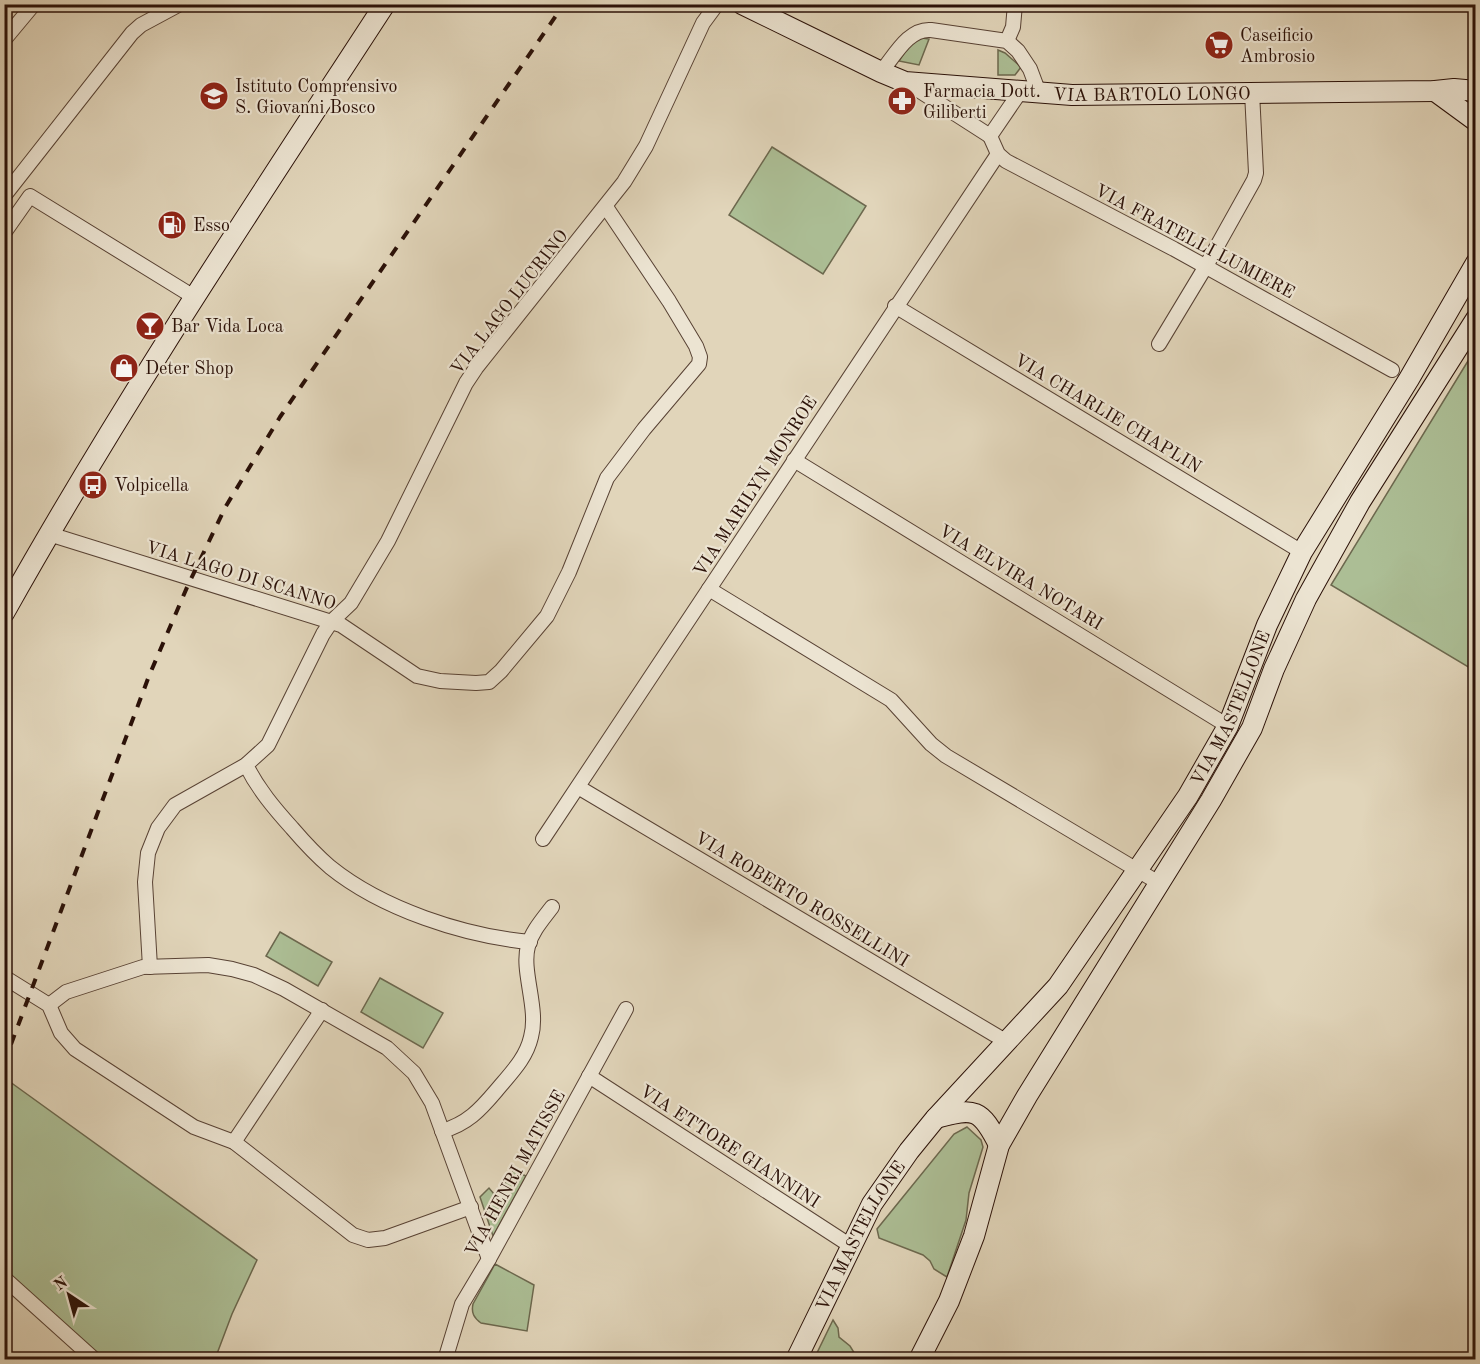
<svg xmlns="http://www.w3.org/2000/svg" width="1480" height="1364" font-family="'Old Standard TT',serif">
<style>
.green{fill:#acbe95;stroke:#6c684e;stroke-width:1.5}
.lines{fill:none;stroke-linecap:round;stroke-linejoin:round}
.street-casing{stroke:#584234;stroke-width:16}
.secondary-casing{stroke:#2b1108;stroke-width:22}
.street{stroke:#ece4d2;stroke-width:14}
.secondary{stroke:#ece4d2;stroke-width:20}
.rail{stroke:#2b1108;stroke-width:4;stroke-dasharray:10 10;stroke-linecap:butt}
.labels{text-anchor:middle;stroke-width:4.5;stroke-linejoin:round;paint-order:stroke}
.poi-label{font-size:18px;fill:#2b1108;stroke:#ece4d2;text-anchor:start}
.street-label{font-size:18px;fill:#2b1108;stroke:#ece4d2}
</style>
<rect width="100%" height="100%" fill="#e1d5ba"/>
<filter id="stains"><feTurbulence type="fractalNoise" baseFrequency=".00333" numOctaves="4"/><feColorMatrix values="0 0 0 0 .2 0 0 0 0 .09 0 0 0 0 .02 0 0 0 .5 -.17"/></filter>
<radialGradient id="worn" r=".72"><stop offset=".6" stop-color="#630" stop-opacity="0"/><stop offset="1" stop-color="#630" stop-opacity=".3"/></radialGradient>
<g class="green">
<path d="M922,38l7,1 -10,26 -20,-4 11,-17z"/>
<path d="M998,50l7,3 16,14 -6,8h-17z"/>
<path d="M772,147l94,59 -43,68 -94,-59z"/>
<path d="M1471,356l5,2 -1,313 -144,-86z"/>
<path d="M280,932l52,30 -14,24 -52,-30z"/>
<path d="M380,978l63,35 -20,35 -62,-36z"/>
<path d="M6,1079l251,181 -25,54 -17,45h-113l-97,-85 -1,-191z"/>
<path d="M967,1127l14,13 2,7 -14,46 -3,27 -19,57 -13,-8 -4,-8 -7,-6 -44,-17 -2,-9 77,-95z"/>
<path d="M513,1171l13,5 -33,60 -13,-39 9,-9 5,6 9,-7z"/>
<path d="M495,1264l39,21 -7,46 -46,-8c-7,-5 -10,-10 -8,-19z"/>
<path d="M833,1320l5,8 1,9 11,9 8,13h-44z"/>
</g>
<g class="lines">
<g class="street-casing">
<g id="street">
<path d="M4,40l30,-36"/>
<path d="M1007,41l6,-14 2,-23"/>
<path d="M881,72c13,-15 27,-44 50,-42l76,11 11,10 12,18 6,16v8"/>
<path d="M909,84l81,52 30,-44"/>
<path d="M990,136l8,18 8,7 168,88 218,121"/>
<path d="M4,196l128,-163 9,-8 39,-21"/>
<path d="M4,233l26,-37 164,101"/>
<path d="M895,306l407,246"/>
<path d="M1159,344l47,-78 48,-86 2,-7 -4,-81"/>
<path d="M794,460l434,266"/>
<path d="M49,534l292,91 76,51 23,5 36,2 13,-1 12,-11 46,-55 22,-44 38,-94 37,-49 55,-65 1,-7 -4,-11 -27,-45 -63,-94"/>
<path d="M709,589l182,111 40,44 15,12 213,127"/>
<path d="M246,765c12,24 28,43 46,63 12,14 24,27 38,39 52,42 134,69 200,75"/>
<path d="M578,787l429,255"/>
<path d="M543,839l455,-685"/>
<path d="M150,967l-5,-85 3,-29 10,-25 17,-23 71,-40 22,-20 55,-111 8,-12 20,-19 37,-62 78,-158 10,-15 148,-186 22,-36 57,-123 14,-19"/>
<path d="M4,977l45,28 12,28 14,16 119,78 40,15 119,93 15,5 17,-2 86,-31"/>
<path d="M49,1005l17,-13 77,-25 65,-2 24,4 22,6 30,14 103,59 27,25 18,30 57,156"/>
<path d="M589,1076l262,170"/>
<path d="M442,1131c25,-7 38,-21 54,-40 14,-17 30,-32 35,-54 8,-28 -10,-66 -3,-91 4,-15 15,-27 24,-39"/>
<path d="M234,1142l88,-132"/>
<path d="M4,1278l91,82"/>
<path d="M445,1360l17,-56 27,-45 137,-250"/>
</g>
</g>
<g class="secondary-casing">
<g id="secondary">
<path id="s1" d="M742,4l139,68 24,10 167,13 363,-4 19,-2 22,2"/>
<path d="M1435,91l41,30"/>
<path d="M4,613c117,-209 250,-408 381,-609"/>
<path d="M936,1118c39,-11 45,-9 63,27"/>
<path id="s2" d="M796,1360l76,-156 37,-53 26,-32 123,-133 130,-190 40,-70 39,-101 35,-73 107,-173 67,-116"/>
<path d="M919,1360l30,-59 25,-65 25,-91 28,-49 184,-296 41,-72 22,-59 32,-70 54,-97 116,-183"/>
</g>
</g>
<use href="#street" class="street"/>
<use href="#secondary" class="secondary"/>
<path class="rail" d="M4,1063l145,-387 39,-91 38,-79 54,-89 284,-413"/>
</g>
<defs>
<g id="supermarket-disc" transform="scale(1.5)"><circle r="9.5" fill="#8f2418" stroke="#ece4d2"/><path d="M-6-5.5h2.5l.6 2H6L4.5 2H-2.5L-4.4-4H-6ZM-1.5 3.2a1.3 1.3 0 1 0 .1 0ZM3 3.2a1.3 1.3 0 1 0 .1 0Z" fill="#fff"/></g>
<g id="school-disc" transform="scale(1.5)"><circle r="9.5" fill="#8f2418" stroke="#ece4d2"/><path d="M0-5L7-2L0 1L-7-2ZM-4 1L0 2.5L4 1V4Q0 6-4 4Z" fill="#fff"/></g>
<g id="pharmacy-disc" transform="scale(1.5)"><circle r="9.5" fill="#8f2418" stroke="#ece4d2"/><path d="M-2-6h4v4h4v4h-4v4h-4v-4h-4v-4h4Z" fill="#fff"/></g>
<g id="fuel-disc" transform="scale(1.5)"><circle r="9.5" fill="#8f2418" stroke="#ece4d2"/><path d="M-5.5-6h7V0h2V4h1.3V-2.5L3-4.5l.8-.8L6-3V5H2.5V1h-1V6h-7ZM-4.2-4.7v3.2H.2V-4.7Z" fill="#fff"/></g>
<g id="bar-disc" transform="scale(1.5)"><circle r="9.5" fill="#8f2418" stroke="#ece4d2"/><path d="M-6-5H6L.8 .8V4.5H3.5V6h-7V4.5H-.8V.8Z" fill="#fff"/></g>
<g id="shop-disc" transform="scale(1.5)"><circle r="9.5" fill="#8f2418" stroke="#ece4d2"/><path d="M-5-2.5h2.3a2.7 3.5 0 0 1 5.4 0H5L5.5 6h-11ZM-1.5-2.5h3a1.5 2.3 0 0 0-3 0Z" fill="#fff"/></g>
<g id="bus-disc" transform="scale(1.5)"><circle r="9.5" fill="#8f2418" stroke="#ece4d2"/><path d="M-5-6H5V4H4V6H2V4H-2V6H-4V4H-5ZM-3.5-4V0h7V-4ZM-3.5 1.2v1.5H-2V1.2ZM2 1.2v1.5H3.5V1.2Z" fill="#fff"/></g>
</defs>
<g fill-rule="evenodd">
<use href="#supermarket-disc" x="1219" y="45"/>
<use href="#school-disc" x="214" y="96"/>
<use href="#pharmacy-disc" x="902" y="101"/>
<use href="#fuel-disc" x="172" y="225"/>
<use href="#bar-disc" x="150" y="326"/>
<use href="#shop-disc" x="124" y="368"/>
<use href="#bus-disc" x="93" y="485"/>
</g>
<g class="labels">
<g class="poi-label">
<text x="1240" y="41">Caseificio<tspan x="1240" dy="21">Ambrosio</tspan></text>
<text x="235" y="92">Istituto Comprensivo<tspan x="235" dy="21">S. Giovanni Bosco</tspan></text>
<text x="923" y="97">Farmacia Dott.<tspan x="923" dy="21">Giliberti</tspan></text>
<text x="193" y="231">Esso</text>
<text x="171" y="332">Bar Vida Loca</text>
<text x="145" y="374">Deter Shop</text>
<text x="114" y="491">Volpicella</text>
</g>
<g class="street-label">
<text dy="6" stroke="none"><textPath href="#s1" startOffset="428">VIA BARTOLO LONGO</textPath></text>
<text transform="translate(1195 241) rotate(28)" y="6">VIA FRATELLI LUMIERE</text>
<text transform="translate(509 302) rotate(-52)" y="6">VIA LAGO LUCRINO</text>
<text transform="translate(1108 413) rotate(31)" y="6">VIA CHARLIE CHAPLIN</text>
<text transform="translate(755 486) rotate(-57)" y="6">VIA MARILYN MONROE</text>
<text transform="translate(241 575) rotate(17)" y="6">VIA LAGO DI SCANNO</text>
<text transform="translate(1021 577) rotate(31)" y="6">VIA ELVIRA NOTARI</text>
<text dy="6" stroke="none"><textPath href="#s2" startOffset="789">VIA MASTELLONE</textPath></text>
<text transform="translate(802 899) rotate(31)" y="6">VIA ROBERTO ROSSELLINI</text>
<text transform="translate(730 1146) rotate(33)" y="6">VIA ETTORE GIANNINI</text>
<text transform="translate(515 1173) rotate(-61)" y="6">VIA HENRI MATISSE</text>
<text dy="6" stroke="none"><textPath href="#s2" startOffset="140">VIA MASTELLONE</textPath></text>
</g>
</g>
<rect width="1480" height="1364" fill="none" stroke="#e1d5ba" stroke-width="24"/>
<rect x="6" y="6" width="1468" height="1352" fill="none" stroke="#2b1108" stroke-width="3"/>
<rect x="12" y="12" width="1456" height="1340" fill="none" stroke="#2b1108" stroke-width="1.5"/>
<g transform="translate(69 1295) rotate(324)" stroke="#ece4d2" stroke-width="4.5" paint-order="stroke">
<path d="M0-4.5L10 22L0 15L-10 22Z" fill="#2b1108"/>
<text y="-9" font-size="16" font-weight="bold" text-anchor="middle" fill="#2b1108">N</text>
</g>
<rect width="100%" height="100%" filter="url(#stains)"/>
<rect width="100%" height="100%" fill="url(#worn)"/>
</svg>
